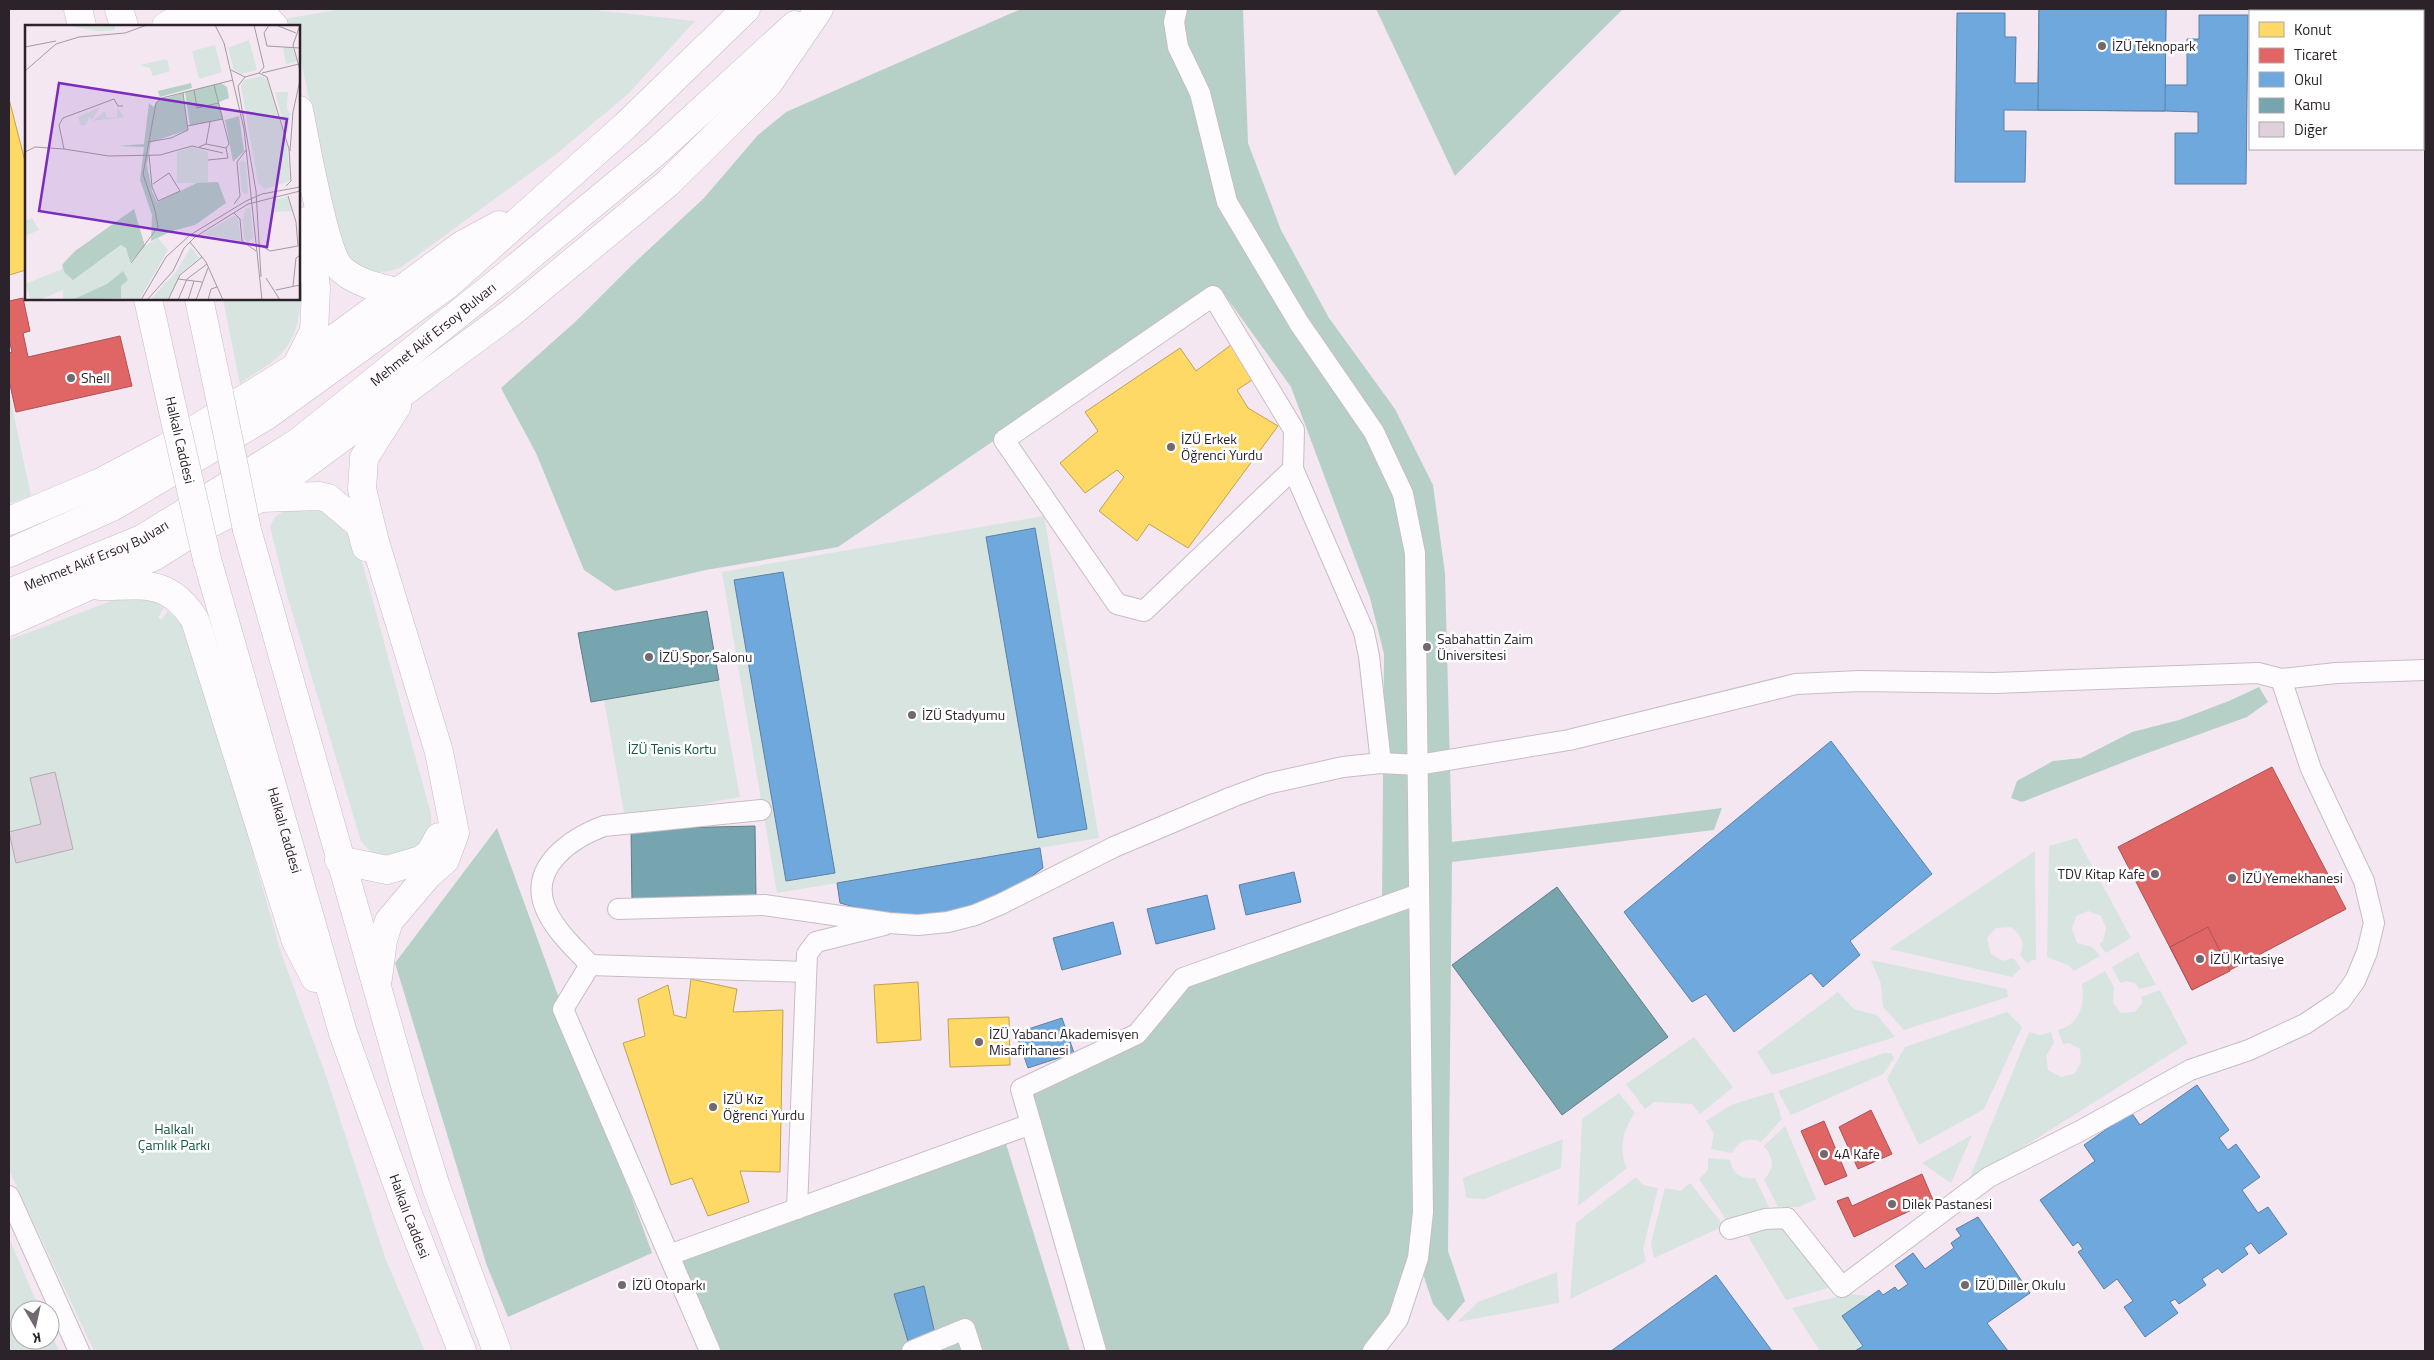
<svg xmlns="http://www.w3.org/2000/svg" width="2434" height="1360" font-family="'Titillium Web',sans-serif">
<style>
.green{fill:#d7e4e0}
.forest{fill:#b7d0c7}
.homes{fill:#ffd966;stroke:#c0a254}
.shops{fill:#e06666;stroke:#aa5254}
.schools{fill:#6fa8dc;stroke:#5b80a7}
.public{fill:#76a5af;stroke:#607e87}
.building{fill:#dfd0dd;stroke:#b4aab3}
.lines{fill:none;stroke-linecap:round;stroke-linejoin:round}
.street-casing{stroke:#c7bdc5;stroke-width:22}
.primary-casing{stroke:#c7bdc5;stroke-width:29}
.street{stroke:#fdfbfd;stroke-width:20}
.primary{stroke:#fdfbfd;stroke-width:28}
.primary-bridge-casing{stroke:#c7bdc5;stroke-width:29;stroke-linecap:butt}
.primary-bridge{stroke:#fdfbfd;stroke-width:28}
.poi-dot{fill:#726870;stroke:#fff;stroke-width:2}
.labels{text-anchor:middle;stroke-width:5;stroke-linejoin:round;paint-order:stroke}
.poi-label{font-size:14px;fill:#2c232a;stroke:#fff;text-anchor:start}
.street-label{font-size:14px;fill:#2c232a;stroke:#fff}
.park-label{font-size:14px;fill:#11583f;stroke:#fff}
.inset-road{fill:none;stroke:#a499a2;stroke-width:1}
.view{fill:#7b2cbf;fill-opacity:0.15;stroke:#7b2cbf;stroke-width:2.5}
.inset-edge{fill:none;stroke:#2c232a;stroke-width:2.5}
</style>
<rect width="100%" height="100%" fill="#f4e7f2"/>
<g class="green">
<path d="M342,9l253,1 100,11 -67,73 -73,61 -155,113c-29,9 -46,3 -60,-25l-41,-191v-26h-11l-4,-7z"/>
<path d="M299,265c2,31 5,64 -18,89 -11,11 -28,20 -41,30l-17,-85h76z"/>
<path d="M9,392l22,104 -22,8z"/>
<path d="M289,507h36l29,25 77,282v17l-14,20c-26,5 -38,13 -56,-10l-74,-246 -17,-69 5,-9z"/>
<path d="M1044,516l55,322 -59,10 3,20 -22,16 -156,26 -25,-7 -3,-20 -60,10 -55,-321z"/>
<path d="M142,595l22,12 -6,11 4,1 6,-8 14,14 13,23 86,305 44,120 61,187 39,91h-331l-85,-181v-530l110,-42z"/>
<path d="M719,680l21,117 -115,21 -21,-118z"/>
<path d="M2077,838l54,100 -25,15 -7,-9 4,-3 3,-13 -5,-12 -13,-5 -12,5 -4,13 5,14 15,4 8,9 -26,15 -6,-6 -21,-8 2,-111z"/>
<path d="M2035,851l1,108 -9,4 -7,-8c6,-12 1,-21 -9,-28l-15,1 -9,10 4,16 12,7 10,-3 8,10 -9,9 -123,-28z"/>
<path d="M2138,952l18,33 -17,4 -4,-6 -9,-2 -6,2 -8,-16z"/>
<path d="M1871,960l136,29 1,8 -104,33 -21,-23 -2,-23z"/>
<path d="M2105,971l9,16 -1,16 8,10 14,-1 8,-10 -2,-5 19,-7 28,53 -220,139 61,-150 11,3 11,-3 3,11 -8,13 2,14 13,7 13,-3 7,-11 -1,-14 -11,-6 -6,1 -5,-14c22,-6 27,-25 24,-46z"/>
<path d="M1838,992l16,17 23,6 18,22 -123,38 -15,-23z"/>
<path d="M2007,1012l15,15 -38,82 -65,36 -32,-66 18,-32z"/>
<path d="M1694,1037l39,50 -33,27 -8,-10 -38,-2 -9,7 -19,-25z"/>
<path d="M1884,1053h7l3,5 -11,16 -92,41 -13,-24z"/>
<path d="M1773,1092l9,27 -21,23c-12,-6 -23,-1 -29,11l-21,-4 3,-16 -8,-12 25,-16z"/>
<path d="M1619,1093l16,20c-12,16 -17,37 -8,55l-49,38 4,-87z"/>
<path d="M1785,1126l31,73 -17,8h-21l-14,-28c12,-11 9,-22 0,-33z"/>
<path d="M1972,1135l-21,48 -29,-20z"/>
<path d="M1563,1139l-2,29 -77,31 -18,-1 -3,-20z"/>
<path d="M1708,1158l22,2c2,14 12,20 25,18l14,29 -40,17 -30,-45 9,-9z"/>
<path d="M1636,1177l7,8 15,3 -15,61 3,13 -76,37 6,-76z"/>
<path d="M1690,1183l34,43 -70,32 -3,-15 14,-55 16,3z"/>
<path d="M1783,1221l52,65 -49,14 -39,-65z"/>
<path d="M9,1238l31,72h-20v30h30v-9l9,20h-50z"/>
<path d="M1557,1272l2,31 -102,19 21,-20z"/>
<path d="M1848,1294l22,2 -28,20 21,30 -8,5h-35l-28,-43z"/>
</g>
<g class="forest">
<path d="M1021,9h222l5,134 33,87 48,88 66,91 38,76 12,88 7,269 270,-34 -8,22 -262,32 -4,389 17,50 -17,20 -15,-17 -15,-45 -45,92h-277l-75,-262 116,-55 46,-56 199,-73 2,-251 -14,-56 -79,-211 -72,-100 -381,260 -132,23 -91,21 -31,-21 -48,-117 -35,-65 74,-66 56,-56 73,-68 54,-63 28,-23z"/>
<path d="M1376,9h247l-168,167z"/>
<path d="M2259,687l9,15 -21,15 -105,38 -120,47 -11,-4 6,-17 36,-20 28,-3 51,-26 47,-12 50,-19z"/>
<path d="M497,828l155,425 -144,64 -21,-51 -92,-303z"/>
<path d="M1003,1134l67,217h-360l-41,-96z"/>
</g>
<g class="homes">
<path d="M9,99l17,66v105l-17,5z"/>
<path d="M1235,342l23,34 -21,14 11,18 30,18 -90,122 -39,-24 -12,17 -38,-30 25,-34 -7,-7 -32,23 -25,-30 38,-32 -13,-19 95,-64 16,23z"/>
<path d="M691,979l46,10 -4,23 50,-2 -3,162 -40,-1 9,31 -41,14 -16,-38 -21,7 -48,-142 22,-7 -7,-37 30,-14 6,30 12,3z"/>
<path d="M918,982l3,58 -44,3 -3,-58z"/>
<path d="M1009,1017l1,48 -60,2 -2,-48z"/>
</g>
<g class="shops">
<path d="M23,298l7,33 -7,2 5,24 92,-21 12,50 -116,26 -7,-32v-27l3,-1 -3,-13v-38z"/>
<path d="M2272,767l74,142 -154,81 -74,-143z"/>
<path d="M2208,927l22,44 -38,19 -22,-43z"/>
<path d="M1871,1110l21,44 -34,15 -19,-42z"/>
<path d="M1824,1121l23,55 -22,9 -24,-54z"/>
<path d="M1922,1174l11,26 -79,37 -17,-36 11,-4 4,9z"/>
</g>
<g class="schools">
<path d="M2039,9h127l-1,76h22v-46h12v-24h49l-2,169h-71v-51h23v-21l-33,-1 -161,-1v21h22l-1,51h-70l2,-169h48v24h11l-1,46h23z"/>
<path d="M2039,9h127l-1,102 -127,-1z"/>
<path d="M1035,528l52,301 -49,9 -52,-301z"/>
<path d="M783,572l52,301 -49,8 -52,-301z"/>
<path d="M1831,741l101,133 -82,67 10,14 -37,32 -12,-14 -77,59 -28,-38 -14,8 -68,-90z"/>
<path d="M1040,848l3,20 -22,16 -48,24 -55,9 -53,-7 -25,-7 -3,-20z"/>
<path d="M1294,872l7,30 -55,13 -7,-30z"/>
<path d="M1207,895l8,34 -59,15 -9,-35z"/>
<path d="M1113,922l8,32 -59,16 -9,-32z"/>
<path d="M1062,1018l12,35 -46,15 -12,-35z"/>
<path d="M2197,1085l32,45 -10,8 9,12 8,-6 24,33 -18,13 16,23 10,-6 19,27 -28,20 -8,-11 -7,5 4,6 -26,19 -4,-5 -16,11 4,6 -27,19 -4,-5 -5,3 8,11 -33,24 -21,-30 9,-6 -16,-22 -13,10 -26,-37 5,-3 -5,-7 -5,4 -33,-46 55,-39 -11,-16 47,-33 9,13z"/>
<path d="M1978,1217l52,76 -43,30 21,28h-153l8,-5 -21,-30 37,-26 4,5 12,-8 3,4 10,-7 -13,-18 18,-13 12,16 29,-21 -3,-5 10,-7 -5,-7z"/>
<path d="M1716,1275l56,76h-161z"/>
<path d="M924,1286l11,48 -27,7 -14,-47z"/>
</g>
<g class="public">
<path d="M707,611l12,69 -128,22 -13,-69z"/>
<path d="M755,826l1,73 -124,2 -1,-72z"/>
<path d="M1557,887l111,150 -106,78 -110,-150z"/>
</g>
<path class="building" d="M55,772l18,77 -57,14 -7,-31 32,-8 -11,-46z"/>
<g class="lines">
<g class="street-casing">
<g id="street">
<path d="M1177,9l-3,13 4,25 22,46 27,109 72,121 75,109 29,62 12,59 8,659 -5,46 -20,61 -25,32"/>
<path d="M1293,469l-149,142 -27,-7 -113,-164 209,-144 81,134 -1,39 71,163 5,24 12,107"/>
<path d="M761,810l-157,16c-32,12 -75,40 -59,81 9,23 29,40 45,58l216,7"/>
<path d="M618,909l146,-4 125,18 29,2 30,-3 27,-7 26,-11 113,-57 118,-50 35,-13 76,-17 38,-4 37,2 151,-25 227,-56 64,-3 135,2 263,-10 23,6"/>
<path d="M590,965l-27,44 147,342"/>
<path d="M9,1196l70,155"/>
<path d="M797,1209l10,-255 9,-12 68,-17"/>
<path d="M1730,1229l35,-10 22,-1 55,69 147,-110 93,-47 108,-60 59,-20 56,-26 36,-24 14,-19 12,-29 7,-29 -10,-42 -53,-112 -30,-90 55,-6 89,-3"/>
<path d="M669,1255l362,-131"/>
<path d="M912,1351l53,-22 7,22"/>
<path d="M1096,1351l-75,-262 116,-55 46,-56 236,-84"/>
</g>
</g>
<g class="primary-casing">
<g id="primary">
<path d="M78,9l4,17"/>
<path d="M119,9l5,17"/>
<path d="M258,9l16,17"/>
<path d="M166,26l28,-16 27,1 27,15"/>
<path d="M299,110c6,29 25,142 42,159 16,14 35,18 56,23"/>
<path d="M148,299l24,108"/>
<path d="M199,299l20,94"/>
<path d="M298,363l16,-32 2,-42 -4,-40 -7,-28"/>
<path d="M260,498l59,-2 9,2 32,27 6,22"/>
<path d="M9,521l90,-38 68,-36 129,-80 166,-122 37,-20"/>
<path d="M247,530l161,566 28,91 61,164"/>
<path d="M9,553l103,-46 154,-91 180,-130 179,-160 121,-117"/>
<path id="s1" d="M207,559l136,474 64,178 55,140"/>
<path d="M100,586c44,0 68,-8 95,34l101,321 19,37"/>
<path id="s2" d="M9,593l133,-54 155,-96 210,-168 149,-123 139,-127"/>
<path d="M9,622l146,-66 38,-24 67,-34 252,-186 156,-129 100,-99 51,-75"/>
<path d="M339,860l48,10 34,-10 9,-7 9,-16"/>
<path d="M378,978l5,-38 6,-19 39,-46 17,-15 10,-27 -16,-81 -64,-210 -13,-53 2,-31 33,-52"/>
</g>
</g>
<use href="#street" class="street"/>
<use href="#primary" class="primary"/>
<g class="primary-bridge-casing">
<g id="primary-bridge">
<path d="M219,393l28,137"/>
<path d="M172,407l35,152"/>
</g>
</g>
<use href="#primary-bridge" class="primary-bridge"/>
</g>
<g class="poi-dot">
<circle cx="2102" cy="46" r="5"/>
<circle cx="71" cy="378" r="5"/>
<circle cx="1171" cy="447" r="5"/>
<circle cx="1427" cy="647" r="5"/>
<circle cx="649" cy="657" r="5"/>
<circle cx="912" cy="715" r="5"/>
<circle cx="2155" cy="874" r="5"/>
<circle cx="2232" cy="878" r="5"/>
<circle cx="2200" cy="959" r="5"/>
<circle cx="979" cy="1042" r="5"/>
<circle cx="713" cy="1107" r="5"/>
<circle cx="1824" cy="1154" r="5"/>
<circle cx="1892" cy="1204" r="5"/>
<circle cx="622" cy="1285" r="5"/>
<circle cx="1965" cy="1285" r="5"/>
</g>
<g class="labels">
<g class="poi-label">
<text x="2112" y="51">İZÜ Teknopark</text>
<text x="81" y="383">Shell</text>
<text x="1181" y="444">İZÜ Erkek<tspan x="1181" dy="16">Öğrenci Yurdu</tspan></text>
<text x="1437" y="644">Sabahattin Zaim<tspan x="1437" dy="16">Üniversitesi</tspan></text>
<text x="659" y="662">İZÜ Spor Salonu</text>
<text x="922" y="720">İZÜ Stadyumu</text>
<text x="2145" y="879" text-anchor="end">TDV Kitap Kafe</text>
<text x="2242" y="883">İZÜ Yemekhanesi</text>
<text x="2210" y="964">İZÜ Kırtasiye</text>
<text x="989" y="1039">İZÜ Yabancı Akademisyen<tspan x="989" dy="16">Misafirhanesi</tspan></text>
<text x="723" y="1104">İZÜ Kız<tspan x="723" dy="16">Öğrenci Yurdu</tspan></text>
<text x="1834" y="1159">4A Kafe</text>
<text x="1902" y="1209">Dilek Pastanesi</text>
<text x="632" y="1290">İZÜ Otoparkı</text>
<text x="1975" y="1290">İZÜ Diller Okulu</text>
</g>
<g class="street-label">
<text dy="5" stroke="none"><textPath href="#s2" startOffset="500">Mehmet Akif Ersoy Bulvarı</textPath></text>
<text transform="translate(180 440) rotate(77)" y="5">Halkalı Caddesi</text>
<text dy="5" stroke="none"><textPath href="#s2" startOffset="95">Mehmet Akif Ersoy Bulvarı</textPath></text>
<text dy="5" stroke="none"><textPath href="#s1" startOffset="282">Halkalı Caddesi</textPath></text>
<text dy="5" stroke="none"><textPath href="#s1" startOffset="688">Halkalı Caddesi</textPath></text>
</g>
<g class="park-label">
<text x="672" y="754">İZÜ Tenis Kortu</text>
<text x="174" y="1134">Halkalı<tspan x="174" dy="16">Çamlık Parkı</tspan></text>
</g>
</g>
<g transform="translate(25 25)">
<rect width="275" height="275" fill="#f4e7f2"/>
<path d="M38,0h52v5l-16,1zM224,15l8,30 -15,4 -8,-4 -6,-22zM190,20l7,27 -23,7 -7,-28zM258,22h9l6,14 -12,3zM142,34l3,12 -17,5 -3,-8 -10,-3zM236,51l6,3 20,66 3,36 -25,8 -7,-6 -17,-97 3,-6zM250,67h13l-1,16 3,6 -3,22zM75,82l-8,13 -3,-4 -2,8 -6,2 -3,-9zM92,82l7,10 -31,4 12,-10 2,7 10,-1zM167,122l16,5v31h-31v-31zM218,135l3,3 2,32 -6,-3 -3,-29zM262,172l6,14 -21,1v-12zM225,182l3,31 -5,4 -4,-4 -1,-18 2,-10zM209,191l4,1 3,24 -39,-7zM7,193l7,12 -14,6v-15zM133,213l10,12 -29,50h-76v-10l-24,10h-8l-6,-16 37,-15 6,-11 27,6 27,-19 4,2 4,15 15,-16zM166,222l8,11 -18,15 -14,27h-17l26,-28z" fill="#d7e4e0"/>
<path d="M166,58l1,5 -32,9 -2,-6zM196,58l6,4 2,11 -10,4 4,17 -33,7 -5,-34zM158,68l5,37 -37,12 -4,23 5,26 5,11 40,-19 21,-1 8,21 -31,22 -23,6 -21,10 1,-26 -12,-35 4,-33 -26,-1 26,-2 5,-41 4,4 6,-7zM214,91l5,35 -11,11 -8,-42zM109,184l11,37 -15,16 -4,-14 -5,-3 -48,35 -8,-7 -3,-8 13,-14zM98,246l5,9 -7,6v12l-49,2 35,-16z" fill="#b7d0c7"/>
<path class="inset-road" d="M190,0l9,18 20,86 18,171M244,0l-5,8 3,13 33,2M251,0l20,8M0,22l31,-6M206,45l14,7 14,-4 5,-6 -10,-42M275,45l-7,-25 7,-20M0,46l31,-27 23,-7 46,-4 22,-8M234,48l8,4 22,72 2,32 -5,5M237,48l37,-9M220,52l-7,9 18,105 5,86M189,60l15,59 -3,4M169,65l3,18 22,-5M162,101l36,-7M123,117l23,-4 17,-8 -5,-37M181,119l4,-22M174,122l7,-3 20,4M39,124l45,7 51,-1 32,-9 31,7M265,126l3,-39 7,-32M0,127l10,-5 29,2 -5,-24 4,-7 51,-19 4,7h5M124,130l3,32 6,14 22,-10 -11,-18 -16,11M183,135l20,-2 -2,-10M209,179l6,-8 -3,-34 9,-12M209,188l6,6 2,22 14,10M165,217l16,20 17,38M235,220l10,6 28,-5 -2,-24 -8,-26M106,238l27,-36 -3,-17 -12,-36 13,-71 6,-5 71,-18M241,253l14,22M153,254l24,3M268,261l3,-28 4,-3M251,265l24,-5M116,275l25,-43 24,-22 56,-34 16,-7 38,-7M122,275l26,-29 11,-23 11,-11 53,-33 52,-13M143,275l12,-25 22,-18M153,275l9,-21 20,-15M163,275l6,-19M171,275l12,-32M183,275l3,-11 6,-2"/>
<path class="view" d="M34,58l228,36 -20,128 -228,-36z"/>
<rect width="275" height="275" class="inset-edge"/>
</g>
<rect width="2434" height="1360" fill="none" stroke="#2c232a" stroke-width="20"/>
<rect x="2249" y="10" width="175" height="140" fill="#ffffff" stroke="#aba7aa"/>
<rect x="2259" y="22" width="25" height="15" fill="#ffd966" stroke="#aba7aa"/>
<text x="2294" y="35" font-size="15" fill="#2c232a">Konut</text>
<rect x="2259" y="48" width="25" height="15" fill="#e06666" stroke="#aba7aa"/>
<text x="2294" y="60" font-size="15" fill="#2c232a">Ticaret</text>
<rect x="2259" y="72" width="25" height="15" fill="#6fa8dc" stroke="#aba7aa"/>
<text x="2294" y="85" font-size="15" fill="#2c232a">Okul</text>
<rect x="2259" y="98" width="25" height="15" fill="#76a5af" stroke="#aba7aa"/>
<text x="2294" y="110" font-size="15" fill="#2c232a">Kamu</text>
<rect x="2259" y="122" width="25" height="15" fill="#dfd0dd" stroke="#aba7aa"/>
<text x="2294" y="135" font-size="15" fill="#2c232a">Diğer</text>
<g transform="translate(35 1325) rotate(171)"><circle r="24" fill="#ffffff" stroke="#aba7aa"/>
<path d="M0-4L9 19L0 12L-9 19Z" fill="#726870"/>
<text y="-8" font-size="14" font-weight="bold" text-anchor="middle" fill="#2c232a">K</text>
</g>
</svg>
